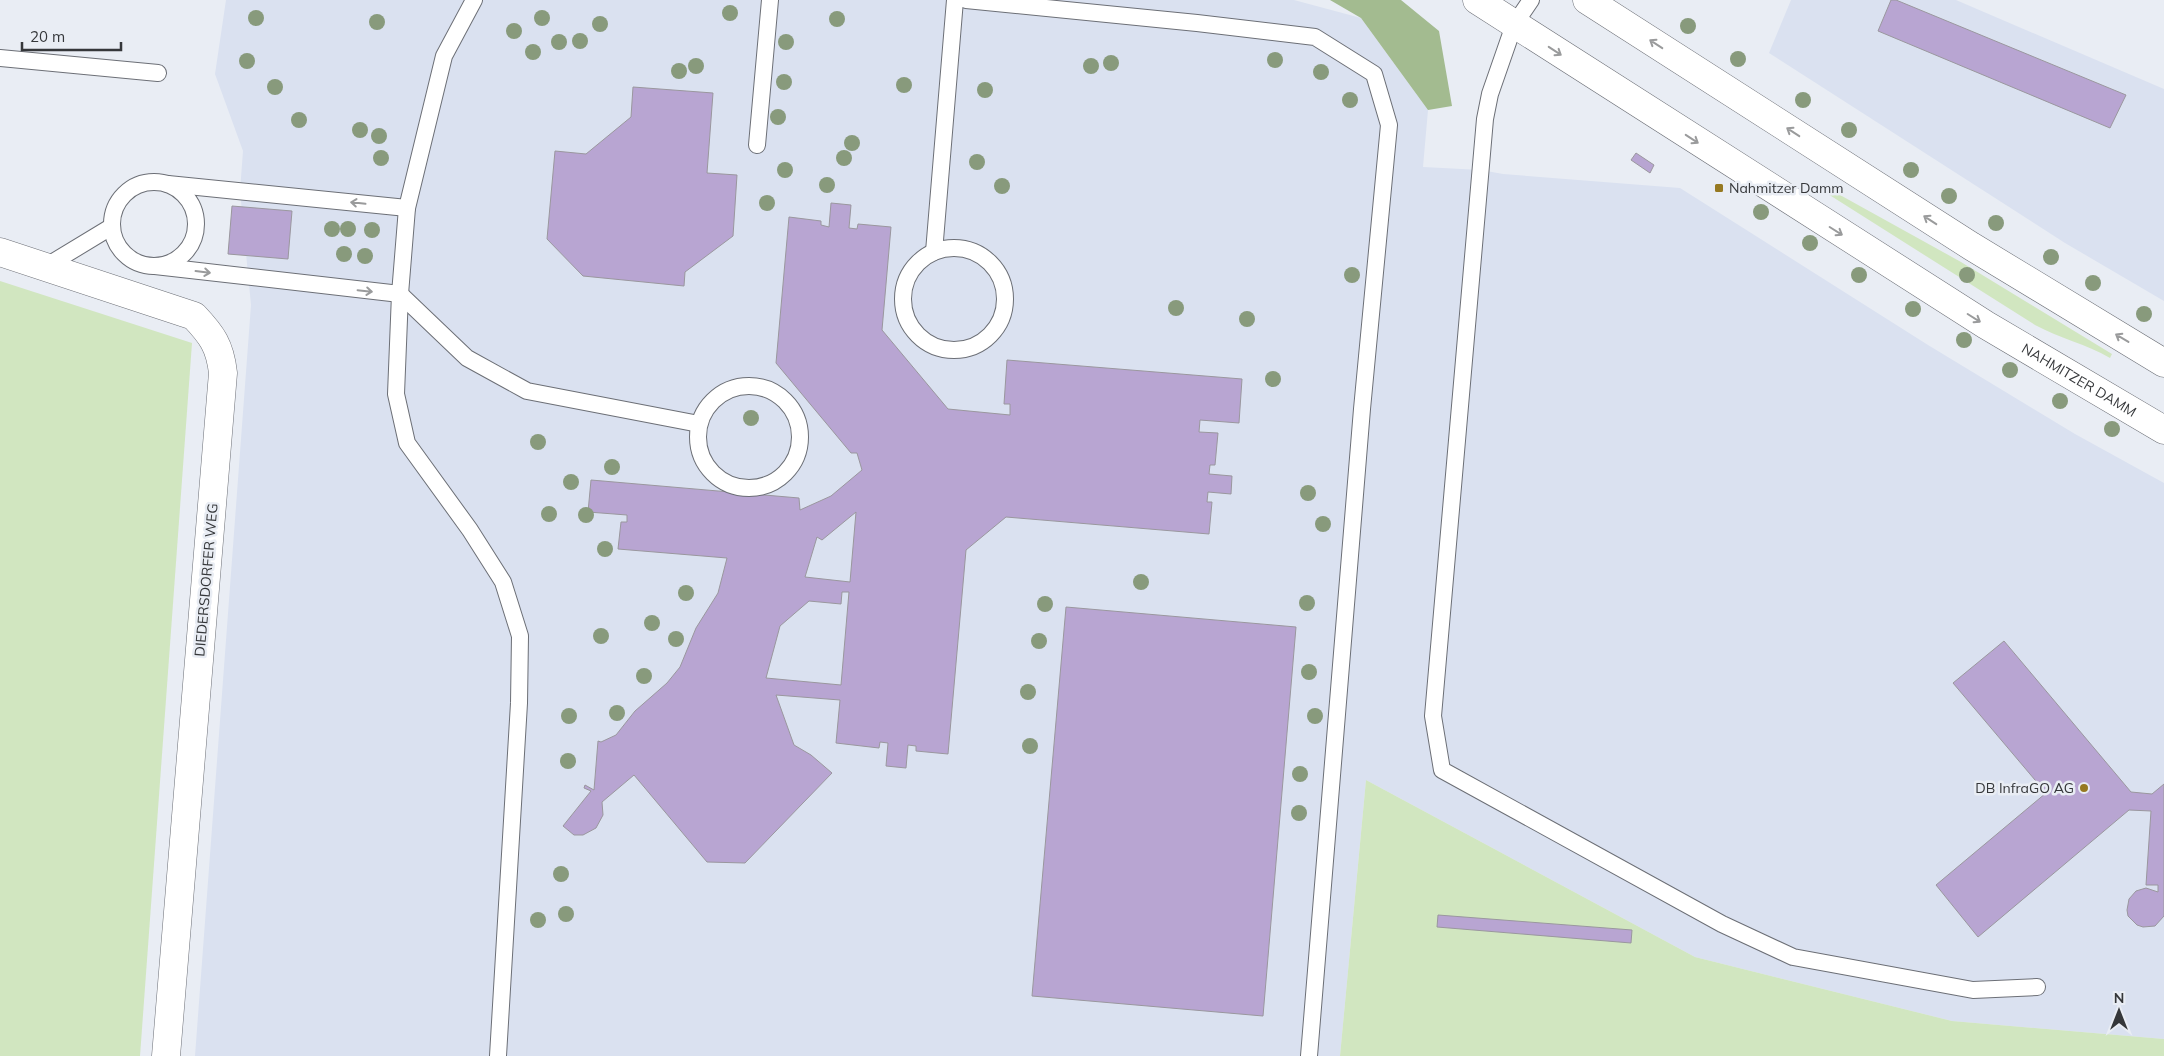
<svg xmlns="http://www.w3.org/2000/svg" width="2164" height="1056" font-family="Mulish,sans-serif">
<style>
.built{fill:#dae1f0}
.green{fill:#d1e6c0}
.forest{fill:#a3bb90}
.building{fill:#b8a5d2;stroke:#9a979e;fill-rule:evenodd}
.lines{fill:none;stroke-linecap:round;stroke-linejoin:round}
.service-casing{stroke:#6c6f76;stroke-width:18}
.minor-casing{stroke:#6c6f76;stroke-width:29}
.secondary-casing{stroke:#6c6f76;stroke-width:29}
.service{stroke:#fff;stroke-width:16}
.minor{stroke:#fff;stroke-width:28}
.secondary{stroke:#fff;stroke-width:28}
.tree{fill:#889a7c}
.oneway{stroke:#9a9b9c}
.poi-dot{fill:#967921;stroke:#e9edf4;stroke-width:2}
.labels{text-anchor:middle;stroke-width:5;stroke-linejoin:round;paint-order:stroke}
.poi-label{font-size:14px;fill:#35373a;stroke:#e9edf4;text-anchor:start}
.street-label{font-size:14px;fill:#35373a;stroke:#e9edf4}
</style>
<rect width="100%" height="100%" fill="#e9edf4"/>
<g class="built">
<path d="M226,0h1068l67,18 67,92 -5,57 58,3 22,4 177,14 248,157 147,89 89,49v556l-212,-18 -257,-64 -329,-177 -26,276h-1145l56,-751 -11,-114 3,-40 -28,-77z"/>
<path d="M1791,0h165l208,89v212l-99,-58 -296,-190z"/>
</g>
<g class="green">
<path d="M1822,185l139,77 151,92 -2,4c-24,-14 -51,-20 -75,-33l-215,-136z"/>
<path d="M0,281l192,62 -52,713h-140z"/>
<path d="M1366,780l329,177 257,64 212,18v17h-824z"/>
</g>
<path class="forest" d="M1330,0h71l38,31 13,75 -24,4 -67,-92z"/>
<g class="building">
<path d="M1891,0h5l230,95 -16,33 -232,-97z"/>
<path d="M633,87l80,6 -6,80 30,2 -4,61 -48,36 -1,14 -101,-10 -36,-37 8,-88 31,3 45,-37z"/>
<path d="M1636,153l18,12 -4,8 -19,-13z"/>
<path d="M831,203l20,2 -2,23 8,1 1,-5 33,3 -9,103 66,79 62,6v-11h-6l3,-44 235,19 -3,44 -39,-3 -1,12 19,1 -3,32h-5l-1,9 23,2 -1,18 -23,-2 -1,10h5l-3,32 -203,-17 -40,33 -18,204 -32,-3v-5l-8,-1 -2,23 -20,-2 2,-23 -8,-1 -1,6 -43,-5 4,-43 -64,-5 18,50 17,10 21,18 -87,90 -38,-1 -73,-87 -32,27 1,13 -7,13 -13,7h-9l-11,-9 28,-35 -7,-3 1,-3 9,5 4,-49 3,1 15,-7 19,-24 32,-28 13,-16 16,-39 22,-35 9,-35 -109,-9 3,-27h6v-7l-39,-3 3,-32 208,18 1,12 31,-14 31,-26 -5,-17h-6l-75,-90 13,-146 32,4v4l8,2zM856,512l-6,70 -45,-5 12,-40 5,3zM842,592h7l-8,93 -75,-7 14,-52 29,-25 32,3z"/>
<path d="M232,206l60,5 -4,48 -60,-5z"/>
<path d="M1066,607l230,20 -33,389 -231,-20z"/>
<path d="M2004,641l127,151 21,2 12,-10v132l-9,10 -12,1 -6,-2 -9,-9 -1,-6 2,-11 7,-8 10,-3 12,4v-7h-12l5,-74 -22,-1 -151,127 -42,-52 110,-92 -93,-110z"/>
<path d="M1438,915l194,15 -1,13 -194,-16z"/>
</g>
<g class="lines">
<g class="service-casing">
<g id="service">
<path d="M474,0l-30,56 -37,152 -7,86 -4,100 11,49 63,87 33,52 17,54 -1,67 -21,353"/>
<path d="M966,0l231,23 118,14 59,37 15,51 -27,284 -53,647"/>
<path d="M1531,0l-17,25 -24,69 -5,25 -52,597 9,54 280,154 71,33 180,33 64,-3"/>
<path d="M0,58l158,15"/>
<path d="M757,145l13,-145"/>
<circle cx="154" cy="224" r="42"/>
<path d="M168,184l239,24"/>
<circle cx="954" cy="299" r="51"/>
<path d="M934,252l21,-252"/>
<path d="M155,266l245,28 67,64 60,33 172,33"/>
<path d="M45,267l66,-40"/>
<circle cx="749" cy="437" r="51"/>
</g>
</g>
<g class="minor-casing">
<path id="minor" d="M0,252l194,64c18,19 26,30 29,57l-57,683"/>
</g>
<g class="secondary-casing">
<g id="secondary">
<path id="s1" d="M1477,0l509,325 178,105"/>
<path d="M1587,0l384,246 193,117"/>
</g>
</g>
<use href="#service" class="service"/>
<use href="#minor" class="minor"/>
<use href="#secondary" class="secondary"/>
</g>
<g class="tree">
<circle cx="730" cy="13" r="8"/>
<circle cx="256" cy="18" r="8"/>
<circle cx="542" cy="18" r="8"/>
<circle cx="837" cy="19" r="8"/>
<circle cx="377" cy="22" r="8"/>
<circle cx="600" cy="24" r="8"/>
<circle cx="1688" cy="26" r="8"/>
<circle cx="514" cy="31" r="8"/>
<circle cx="580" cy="41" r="8"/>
<circle cx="559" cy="42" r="8"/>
<circle cx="786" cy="42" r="8"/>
<circle cx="533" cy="52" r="8"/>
<circle cx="1738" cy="59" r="8"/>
<circle cx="1275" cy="60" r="8"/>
<circle cx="247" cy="61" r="8"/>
<circle cx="1111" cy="63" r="8"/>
<circle cx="696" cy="66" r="8"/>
<circle cx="1091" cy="66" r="8"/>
<circle cx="679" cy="71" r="8"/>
<circle cx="1321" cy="72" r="8"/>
<circle cx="784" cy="82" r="8"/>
<circle cx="904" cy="85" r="8"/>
<circle cx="275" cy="87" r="8"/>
<circle cx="985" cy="90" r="8"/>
<circle cx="1350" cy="100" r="8"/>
<circle cx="1803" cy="100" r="8"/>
<circle cx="778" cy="117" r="8"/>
<circle cx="299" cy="120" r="8"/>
<circle cx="360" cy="130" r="8"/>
<circle cx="1849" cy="130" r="8"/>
<circle cx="379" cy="136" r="8"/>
<circle cx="852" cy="143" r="8"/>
<circle cx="381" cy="158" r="8"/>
<circle cx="844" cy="158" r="8"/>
<circle cx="977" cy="162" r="8"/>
<circle cx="785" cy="170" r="8"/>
<circle cx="1911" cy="170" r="8"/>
<circle cx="827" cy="185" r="8"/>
<circle cx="1002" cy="186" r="8"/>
<circle cx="1949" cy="196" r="8"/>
<circle cx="767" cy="203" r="8"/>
<circle cx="1761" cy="212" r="8"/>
<circle cx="1996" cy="223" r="8"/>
<circle cx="332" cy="229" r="8"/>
<circle cx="348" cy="229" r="8"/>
<circle cx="372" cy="230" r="8"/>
<circle cx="1810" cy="243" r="8"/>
<circle cx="344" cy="254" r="8"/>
<circle cx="365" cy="256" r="8"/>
<circle cx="2051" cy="257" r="8"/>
<circle cx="1352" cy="275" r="8"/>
<circle cx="1859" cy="275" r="8"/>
<circle cx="1967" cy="275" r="8"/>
<circle cx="2093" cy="283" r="8"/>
<circle cx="1176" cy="308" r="8"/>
<circle cx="1913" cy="309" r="8"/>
<circle cx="2144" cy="314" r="8"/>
<circle cx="1247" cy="319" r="8"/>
<circle cx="1964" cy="340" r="8"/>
<circle cx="2010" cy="370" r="8"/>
<circle cx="1273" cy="379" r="8"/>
<circle cx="2060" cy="401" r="8"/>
<circle cx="751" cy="418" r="8"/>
<circle cx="2112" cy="429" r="8"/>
<circle cx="538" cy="442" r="8"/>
<circle cx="612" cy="467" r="8"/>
<circle cx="571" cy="482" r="8"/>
<circle cx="1308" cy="493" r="8"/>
<circle cx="549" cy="514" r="8"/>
<circle cx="586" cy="515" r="8"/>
<circle cx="1323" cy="524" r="8"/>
<circle cx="605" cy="549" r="8"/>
<circle cx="1141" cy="582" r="8"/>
<circle cx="686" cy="593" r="8"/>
<circle cx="1307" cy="603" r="8"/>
<circle cx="1045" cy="604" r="8"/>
<circle cx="652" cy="623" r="8"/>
<circle cx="601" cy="636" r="8"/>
<circle cx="676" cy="639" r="8"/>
<circle cx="1039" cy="641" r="8"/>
<circle cx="1309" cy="672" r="8"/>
<circle cx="644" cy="676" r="8"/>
<circle cx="1028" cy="692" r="8"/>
<circle cx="617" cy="713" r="8"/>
<circle cx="569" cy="716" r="8"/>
<circle cx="1315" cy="716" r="8"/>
<circle cx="1030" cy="746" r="8"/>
<circle cx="568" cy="761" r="8"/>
<circle cx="1300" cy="774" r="8"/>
<circle cx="1299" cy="813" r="8"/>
<circle cx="561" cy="874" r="8"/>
<circle cx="566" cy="914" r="8"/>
<circle cx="538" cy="920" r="8"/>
</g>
<defs><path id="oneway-shaft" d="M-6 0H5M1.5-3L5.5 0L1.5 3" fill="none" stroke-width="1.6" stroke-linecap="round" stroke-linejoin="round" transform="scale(1.25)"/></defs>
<g class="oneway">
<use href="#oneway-shaft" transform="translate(1656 44) rotate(-147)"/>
<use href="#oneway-shaft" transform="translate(1555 51) rotate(33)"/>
<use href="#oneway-shaft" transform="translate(1793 132) rotate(-147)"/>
<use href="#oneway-shaft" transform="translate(1692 139) rotate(33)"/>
<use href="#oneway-shaft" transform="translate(358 203) rotate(-174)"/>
<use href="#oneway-shaft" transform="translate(1930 220) rotate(-147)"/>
<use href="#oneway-shaft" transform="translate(1836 231) rotate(32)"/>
<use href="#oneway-shaft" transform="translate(203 272) rotate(7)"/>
<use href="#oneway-shaft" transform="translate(365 291) rotate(6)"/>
<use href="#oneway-shaft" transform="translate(1974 318) rotate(32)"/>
<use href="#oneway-shaft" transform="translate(2122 338) rotate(-149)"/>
</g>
<g class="poi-dot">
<rect x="1714" y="183" width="10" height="10" rx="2.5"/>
<circle cx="2084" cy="788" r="5"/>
</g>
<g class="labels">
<g class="poi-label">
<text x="1729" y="193">Nahmitzer Damm</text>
<text x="2074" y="793" text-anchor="end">DB InfraGO AG</text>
</g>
<g class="street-label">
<text dy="5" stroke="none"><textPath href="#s1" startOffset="712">NAHMITZER DAMM</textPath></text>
<text transform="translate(206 580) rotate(-85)" y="5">DIEDERSDORFER WEG</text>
</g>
</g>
<g transform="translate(2119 1011)" stroke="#e9edf4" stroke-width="4" paint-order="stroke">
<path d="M0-4L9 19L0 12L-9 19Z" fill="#35373a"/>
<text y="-8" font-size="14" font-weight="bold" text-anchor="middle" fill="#35373a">N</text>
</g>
<path d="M22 42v8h99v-8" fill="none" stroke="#35373a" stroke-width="2.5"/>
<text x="30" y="42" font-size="15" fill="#35373a" stroke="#e9edf4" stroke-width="4" paint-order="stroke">20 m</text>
</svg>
